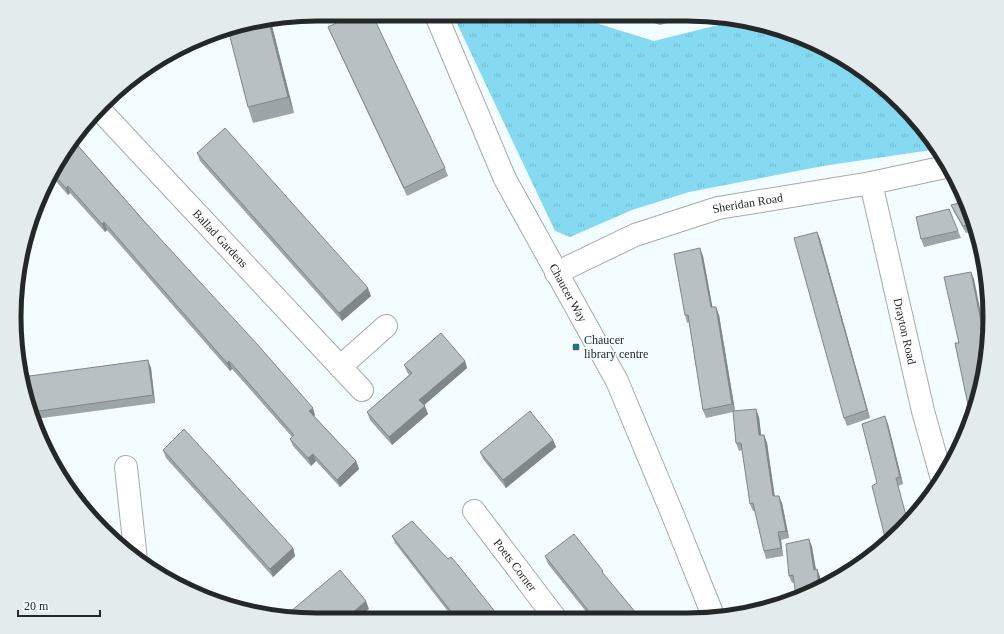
<svg xmlns="http://www.w3.org/2000/svg" width="1004" height="634" font-family="Georgia,serif">
<style>
.park{fill:url(#park-tufts)}
.lines{fill:none;stroke-linecap:round;stroke-linejoin:round}
.minor-casing{stroke:#a3abad;stroke-width:24}
.minor{stroke:#fff;stroke-width:22}
.wall{fill:#9ea5a8}
.shaded-wall{fill:#818688}
.building{fill:#b8c0c3;stroke:#818688}
.poi-dot{fill:#2a6e7f;stroke:#f3fcfe;stroke-width:1.5}
.labels{text-anchor:middle;stroke-width:3.5;stroke-linejoin:round;paint-order:stroke}
.street-label{font-size:12px;fill:#252829;stroke:#f3fcfe}
.poi-label{font-size:12px;fill:#252829;stroke:#f3fcfe;text-anchor:start}
.rim{fill:none;stroke:#252829;stroke-width:5}
</style>
<defs>
<pattern id="park-tufts" width="24" height="20" patternUnits="userSpaceOnUse"><rect width="24" height="20" fill="#85daf1"/><path d="M3 7l-1-3M5 7V3M7 7l1-3M15 17l-1-3M17 17v-4M19 17l1-3" fill="none" stroke="#73bbcf"/></pattern>
</defs>
<rect width="100%" height="100%" fill="#f3fcfe"/>
<path class="park" d="M453,15l120,1 81,25 84,-21 65,17 69,40 43,40 23,32 -115,17 -134,26 -57,18 -62,27 -15,-6z"/>
<g class="lines">
<g class="minor-casing">
<g id="minor">
<path id="s1" d="M436,15l69,164 112,202 55,132 42,105"/>
<path id="s2" d="M100,110l262,280"/>
<path id="s3" d="M871,183l52,228 19,68"/>
<path id="s4" d="M556,273l79,-38 83,-27 153,-25 79,-17"/>
<path d="M340,367l46,-41"/>
<path d="M126,467l10,93"/>
<path id="s5" d="M474,511l82,108"/>
</g>
</g>
<use href="#minor" class="minor"/>
</g>
<g class="wall">
<path d="M634,16h60l-34,9z"/>
<path d="M271,22l23,91 -41,10 -5,-16 -19,-75 -26,6 17,-8z"/>
<path d="M328,27l117,141 3,8 -41,20 -76,-162z"/>
<path d="M73,140l242,275 -1,1 42,45 3,8 -19,18 -24,-26 -5,5 -18,-20 -3,-7 2,-2 -43,-49 -17,-19 -2,2 -123,-141 -2,2 -35,-39 -2,2 -15,-17z"/>
<path d="M197,153l174,143 -29,25 -142,-160z"/>
<path d="M951,205l23,15 3,11 -11,2 -12,-21z"/>
<path d="M958,231l3,7 -37,9 -3,-8z"/>
<path d="M817,232l3,7 50,179 -23,8 -3,-8z"/>
<path d="M703,256l9,51 7,8 16,96 24,6 2,18h3l3,8 7,53 8,7 7,35 -8,2 2,16 -17,3 -2,-8 -9,-40h-2l-3,-7 -8,-54 -3,1 -3,-8 -3,-31 -27,6 -3,-8 -14,-88 -2,1 -2,-8z"/>
<path d="M465,361l2,7 -43,37 4,9 -36,31 -22,-25 -3,-8 42,-37 -2,-3 -3,-7z"/>
<path d="M151,368l4,35 -120,16 -11,-23z"/>
<path d="M888,424l15,60 -5,2 -12,55 -9,-58z"/>
<path d="M553,440l3,7 -50,41 -23,-29 -3,-7z"/>
<path d="M163,450l130,98 2,8 -22,21 -107,-119z"/>
<path d="M392,536l56,23 52,59h-47l-58,-75z"/>
<path d="M809,539l3,8 4,22h1l3,8 -28,6 -3,-7z"/>
<path d="M545,556l60,20 33,43h-46l-44,-55z"/>
</g>
<g class="shaded-wall">
<path d="M269,22h2l23,91 -6,-16z"/>
<path d="M68,186l2,7 -2,2 -2,-7z"/>
<path d="M104,222l3,8 -2,2 -3,-8z"/>
<path d="M817,232l3,7 50,179 -3,-8z"/>
<path d="M700,248l3,8 11,59 -3,-8z"/>
<path d="M971,272l3,7 14,69 -1,3z"/>
<path d="M368,288l3,8 -29,25 -3,-8z"/>
<path d="M716,307l3,8 16,96 -3,-7z"/>
<path d="M148,360l3,8 4,35 -2,-8z"/>
<path d="M229,361l3,8 -2,2 -3,-8z"/>
<path d="M465,361l2,7 -45,39 -3,-7z"/>
<path d="M425,406l3,8 -36,31 -3,-8z"/>
<path d="M313,408l2,7 -3,3 -3,-7z"/>
<path d="M756,409l3,8 3,26 -3,-8z"/>
<path d="M885,416l3,8 15,60 -3,-7z"/>
<path d="M764,435l3,8 9,61 -3,-8z"/>
<path d="M553,440l3,7 -50,41 -3,-8z"/>
<path d="M313,454l3,7 -5,5 -3,-8z"/>
<path d="M356,461l3,8 -19,18 -3,-7z"/>
<path d="M779,496l3,7 7,35 -3,-7z"/>
<path d="M778,532l3,8 2,16 -2,-8z"/>
<path d="M809,539l3,8 5,30 -3,-7z"/>
<path d="M293,548l2,8 -22,21 -3,-8z"/>
<path d="M817,569l3,8 1,10h-2z"/>
<path d="M366,601l3,8 -11,9h-12z"/>
<path d="M636,613l2,6h-10z"/>
</g>
<g class="building">
<path d="M355,14h17l73,154 -41,20 -76,-161z"/>
<path d="M649,16h20l-11,3z"/>
<path d="M269,22l19,75 -40,10 -20,-78z"/>
<path d="M225,128l143,160 -29,25 -142,-160z"/>
<path d="M73,140l70,80 114,124 56,64 -4,3 47,50 -19,19 -24,-26 -5,4 -18,-19 4,-4 -48,-55 -17,-19 -2,2 -123,-141 -2,2 -34,-38 -2,2 -12,-13z"/>
<path d="M966,201l8,19 1,4 -12,2 -12,-21z"/>
<path d="M949,209l9,22 -37,8 -5,-22z"/>
<path d="M817,232l50,178 -23,8 -50,-180z"/>
<path d="M700,248l11,59h5l16,97 -29,6 -15,-95h-3l-11,-61z"/>
<path d="M971,272l16,79 -7,45 -9,23 -16,-76h4l-15,-66z"/>
<path d="M441,333l24,28 -46,39 6,6 -36,31 -22,-25 45,-39 -8,-8z"/>
<path d="M148,360l5,35 -121,17 -8,-16 -2,-19z"/>
<path d="M756,409l3,26h5l9,61h6l7,35 -8,1 3,16 -17,3 -11,-48 -3,1 -9,-61h-5l-3,-32z"/>
<path d="M530,411l23,29 -50,40 -23,-28z"/>
<path d="M885,416l15,61 -4,1 12,45 -21,22 -3,2 -1,-4 3,-2 -14,-55 5,-3 -15,-59z"/>
<path d="M184,429l109,119 -23,21 -107,-119z"/>
<path d="M412,521l36,38 3,-2 7,8 42,53h-44l-64,-82z"/>
<path d="M574,534l29,37 -1,1 34,41 -8,6h-33l-50,-63z"/>
<path d="M809,539l5,31 3,-1 2,18 -23,10 -3,-22 -4,1 -3,-32z"/>
<path d="M340,570l26,31 -20,17 -62,-1z"/>
</g>
<rect class="poi-dot" x="572" y="343" width="8" height="8" rx="2"/>
<g class="labels">
<g class="street-label">
<text dy="4" stroke="none"><textPath href="#s4" startOffset="205">Sheridan Road</textPath></text>
<text dy="4" stroke="none"><textPath href="#s2" startOffset="176">Ballad Gardens</textPath></text>
<text dy="4" stroke="none"><textPath href="#s1" startOffset="308">Chaucer Way</textPath></text>
<text dy="4" stroke="none"><textPath href="#s3" startOffset="152">Drayton Road</textPath></text>
<text dy="4" stroke="none"><textPath href="#s5" startOffset="68">Poets Corner</textPath></text>
</g>
<g class="poi-label">
<text x="584" y="344">Chaucer<tspan x="584" dy="14">library centre</tspan></text>
</g>
</g>
<path d="M0 0H1004V634H0ZM317 21H687A296 296 0 0 1 983 317V317A296 296 0 0 1 687 613H317A296 296 0 0 1 21 317V317A296 296 0 0 1 317 21Z" fill="#e3ebed" fill-rule="evenodd"/>
<path class="rim" d="M317 21H687A296 296 0 0 1 983 317V317A296 296 0 0 1 687 613H317A296 296 0 0 1 21 317V317A296 296 0 0 1 317 21Z"/>
<path d="M18 610v6h82v-6" fill="none" stroke="#252829" stroke-width="2"/>
<text x="24" y="610" font-size="12" fill="#252829" stroke="#f3fcfe" stroke-width="3" paint-order="stroke">20 m</text>
</svg>
